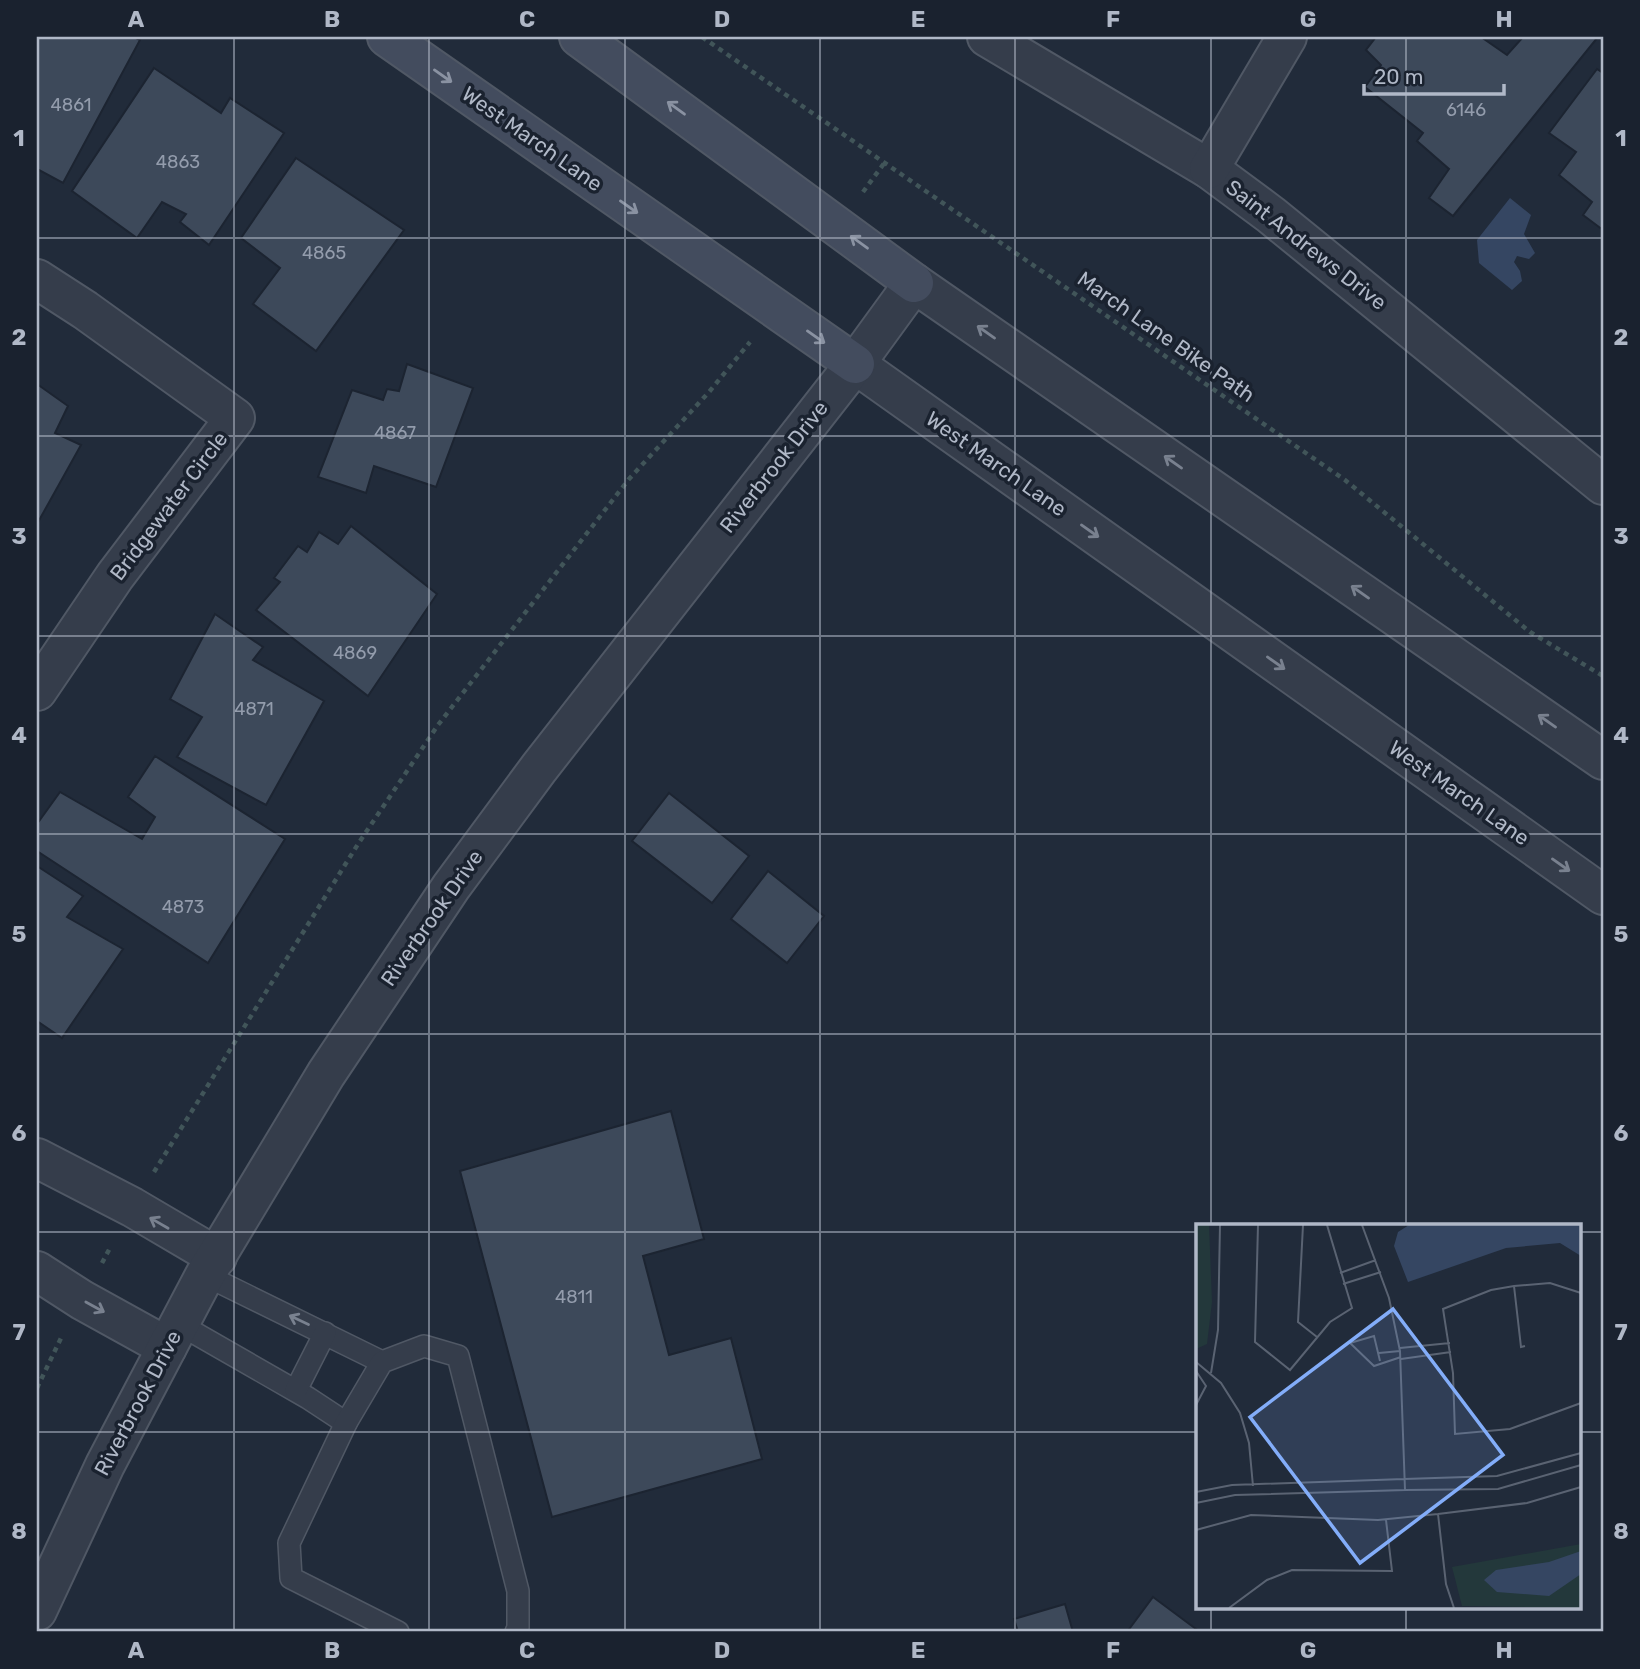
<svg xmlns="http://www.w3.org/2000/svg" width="1640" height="1669" font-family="Rubik,sans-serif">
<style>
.water{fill:#354662}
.building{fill:#3d495a;stroke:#1c2431;stroke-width:2}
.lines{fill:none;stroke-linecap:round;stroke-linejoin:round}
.service-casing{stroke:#505865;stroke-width:24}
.minor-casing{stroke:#505865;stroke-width:42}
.tertiary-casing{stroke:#505865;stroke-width:42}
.secondary-casing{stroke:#505865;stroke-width:42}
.path{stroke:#415559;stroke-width:4.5;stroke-dasharray:5 5;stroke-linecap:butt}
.service{stroke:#353d4b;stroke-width:21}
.minor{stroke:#353d4b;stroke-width:38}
.tertiary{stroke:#353d4b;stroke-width:38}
.secondary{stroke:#434c5e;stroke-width:38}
.oneway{stroke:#8a92a2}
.oneway2{stroke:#79818f}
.grid{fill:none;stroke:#b0b8c7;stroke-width:2;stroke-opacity:0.55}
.labels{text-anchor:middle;stroke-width:7;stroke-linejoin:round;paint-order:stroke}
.number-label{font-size:18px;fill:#939cac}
.street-label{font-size:21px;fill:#b0b8c7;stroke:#1a222f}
.inset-road{fill:none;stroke:#5a6372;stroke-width:2}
.view{fill:#83adf9;fill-opacity:0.15;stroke:#83adf9;stroke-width:3.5}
.inset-edge{fill:none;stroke:#b0b8c7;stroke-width:3.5}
.neatline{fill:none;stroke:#b0b8c7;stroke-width:2.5}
.grid-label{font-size:23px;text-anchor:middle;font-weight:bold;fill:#b0b8c7}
</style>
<rect width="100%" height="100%" fill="#212b3a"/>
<path class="water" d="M1510,198l21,17 -7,19 11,19 -6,6 -12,-3 -3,6 6,9 2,10 -10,9 -33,-27 -2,-23z"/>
<g class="building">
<path d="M37,37h97l6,3 -77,143 -26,-14z"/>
<path d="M1376,37h105l26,18 16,-18h75l-145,179 -24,-18 20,-29 -32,-28 6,-8 -58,-46 16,-22 -15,-15z"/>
<path d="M154,68l67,45 9,-15 54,35 -75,112 -29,-23 6,-8 -24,-12 -25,36 -65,-47z"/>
<path d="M1597,69l6,4v157l-20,-15 9,-13 -33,-27 17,-23 -27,-19z"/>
<path d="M296,158l108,72 -88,121 -63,-47 27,-36 -39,-30z"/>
<path d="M407,364l66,24 -37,99 -62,-21 -8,27 -48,-16 34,-87 31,10 4,-11 12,2z"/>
<path d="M37,384l31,22 -13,27 26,12 -44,79z"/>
<path d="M351,526l86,68 -69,102 -112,-86 24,-28 -6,-4 24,-32 9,6 12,-20 19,12z"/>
<path d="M215,614l48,33 -10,13 71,41 -58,104 -89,-48 25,-40 -32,-18z"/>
<path d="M155,756l130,83 -77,124 -171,-112v-27l23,-32 82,47 13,-22 -27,-20z"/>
<path d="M669,793l80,63 -37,47 -80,-62z"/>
<path d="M37,866l46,30 -16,21 56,32 -61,89 -25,-17z"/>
<path d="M768,871l56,45 -37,47 -56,-44z"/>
<path d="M671,1111l33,128 -61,17 26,99 62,-17 31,121 -210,58 -92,-346z"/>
<path d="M1153,1597l47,35h-73z"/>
<path d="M1065,1604l8,28h-55l-4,-13z"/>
</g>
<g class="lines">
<g class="service-casing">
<g id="service">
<path d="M205,1275l177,87"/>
<path d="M179,1324l129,74 38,25"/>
<path d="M296,1390l29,-57"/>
<path d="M398,1632l-107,-54 -2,-35 57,-120 36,-61 42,-16 34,10 60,235v37l-2,4"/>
</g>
</g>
<g class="minor-casing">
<g id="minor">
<path d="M987,37l222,132 62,46 332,270"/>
<path d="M1209,169l78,-132"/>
<path d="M37,279l48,31 150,108 -120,158 -78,115"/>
<path d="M37,1158l95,49 85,50"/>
<path d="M37,1271l45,29 85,47"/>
</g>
</g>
<g class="tertiary-casing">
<g id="tertiary">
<path d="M855,364l748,531"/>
<path d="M37,1611l68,-146 100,-190 121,-201 125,-187 88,-119 316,-404 59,-81 689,477"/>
</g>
</g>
<g class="secondary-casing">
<g id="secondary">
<path d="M387,37l468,327"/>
<path d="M579,37l335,246"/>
</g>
</g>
<g class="path">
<path d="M702,37l643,443 185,152 73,44"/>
<path d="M863,192l22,-30"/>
<path d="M154,1172l204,-328 80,-119 191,-246 80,-87 41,-50"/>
<path d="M102,1263l9,-17"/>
<path d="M37,1388l24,-50"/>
</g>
<use href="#service" class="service"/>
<use href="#minor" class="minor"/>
<use href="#tertiary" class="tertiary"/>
<use href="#secondary" class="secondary"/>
</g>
<defs><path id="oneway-shaft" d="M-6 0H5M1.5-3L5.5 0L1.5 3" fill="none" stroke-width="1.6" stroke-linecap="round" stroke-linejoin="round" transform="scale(1.75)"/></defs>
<g class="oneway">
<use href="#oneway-shaft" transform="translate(443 76) rotate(35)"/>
<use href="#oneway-shaft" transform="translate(676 108) rotate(-144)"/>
<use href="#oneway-shaft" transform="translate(629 207) rotate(35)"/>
<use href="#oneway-shaft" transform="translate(859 242) rotate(-144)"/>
<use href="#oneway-shaft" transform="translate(816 337) rotate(35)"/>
</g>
<g class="oneway2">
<use href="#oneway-shaft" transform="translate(986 332) rotate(-145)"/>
<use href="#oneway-shaft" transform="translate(1173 462) rotate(-145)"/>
<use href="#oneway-shaft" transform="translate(1090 531) rotate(35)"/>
<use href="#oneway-shaft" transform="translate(1360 592) rotate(-145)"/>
<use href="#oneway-shaft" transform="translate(1276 663) rotate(35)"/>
<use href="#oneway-shaft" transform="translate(1547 721) rotate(-145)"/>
<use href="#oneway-shaft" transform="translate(1561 865) rotate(35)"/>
<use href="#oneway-shaft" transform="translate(159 1223) rotate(-150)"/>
<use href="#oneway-shaft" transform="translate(95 1307) rotate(29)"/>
<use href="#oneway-shaft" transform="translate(299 1320) rotate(-155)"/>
</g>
<path class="grid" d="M234,37v1595M429,37v1595M625,37v1595M820,37v1595M1015,37v1595M1211,37v1189M1406,37v1189M37,238h1566M37,436h1566M37,636h1566M37,834h1566M37,1034h1566M37,1232h1160M1579,1232h24M37,1432h1160M1579,1432h24M1211,1608v24M1406,1608v24"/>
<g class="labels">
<g class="number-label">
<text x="71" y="111">4861</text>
<text x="1466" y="116">6146</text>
<text x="178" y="168">4863</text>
<text x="324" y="259">4865</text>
<text x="395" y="439">4867</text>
<text x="355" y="659">4869</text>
<text x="254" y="715">4871</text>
<text x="183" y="913">4873</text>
<text x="574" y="1303">4811</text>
</g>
<g class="street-label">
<text transform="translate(532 139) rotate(35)" y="7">West March Lane</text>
<text transform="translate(1306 245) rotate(38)" y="7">Saint Andrews Drive</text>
<text transform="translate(1166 337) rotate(35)" y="7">March Lane Bike Path</text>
<text transform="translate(996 464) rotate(35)" y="7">West March Lane</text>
<text transform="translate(774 467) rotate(-52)" y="7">Riverbrook Drive</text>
<text transform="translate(169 506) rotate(-53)" y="7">Bridgewater Circle</text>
<text transform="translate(1459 793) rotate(35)" y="7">West March Lane</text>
<text transform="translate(432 918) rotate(-55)" y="7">Riverbrook Drive</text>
<text transform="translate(138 1403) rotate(-62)" y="7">Riverbrook Drive</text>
</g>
</g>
<g transform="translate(1196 1224)">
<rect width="385" height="385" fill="#212b3a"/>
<path d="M0,1h13l3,77 -5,42 -11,5zM385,320v64l-119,-2 -10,-39z" fill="#23383b"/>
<path d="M213,1h172v31l-21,-13 -54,5 -98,34 -14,-36 4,-14zM385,327v23l-32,22 -52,-4 -13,-12 12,-10 53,-8z" fill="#354662"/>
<path class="inset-road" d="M62,1l-3,117 35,28 40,-48 22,-14 -25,-83M107,1l-5,97 19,15M144,49l36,-13M147,60l38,-12M318,62l7,61 4,-1M385,69l-31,-10 -36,3 -23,4 -48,19 10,64 2,61 55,-5 71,-26M204,124l50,-5M183,129l21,-2M205,135l50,-7M184,137l-6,-25 -24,7 24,23 27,-9M0,138l25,21 19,30 9,30 4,43M0,147l10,15 -10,19M15,149l7,-43 2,-105M208,255l93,-3 84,-23M209,266l93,-1 83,-24M0,268l36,-7 172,-6M0,279l39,-8 170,-5 -5,-139 -11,-53 -27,-73M242,290l8,70 8,24M0,306l55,-15 127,5 60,-6 89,-11 54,-16M33,384l38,-28 25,-10 100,1 -6,-51"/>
<path class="view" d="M197,85l110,146 -143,108 -110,-146z"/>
<rect width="385" height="385" class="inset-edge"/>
</g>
<rect width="1640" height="1669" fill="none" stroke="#1a222f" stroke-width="77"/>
<path d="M1364 84v10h140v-10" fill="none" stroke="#b0b8c7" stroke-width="3.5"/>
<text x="1374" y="84" font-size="21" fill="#b0b8c7" stroke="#1a222f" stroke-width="5" paint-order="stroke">20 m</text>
<rect x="38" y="38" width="1564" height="1592" class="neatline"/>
<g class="grid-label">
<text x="136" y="27">A</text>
<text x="332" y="27">B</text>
<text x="527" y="27">C</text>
<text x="722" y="27">D</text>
<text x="918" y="27">E</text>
<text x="1113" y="27">F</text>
<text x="1308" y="27">G</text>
<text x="1504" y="27">H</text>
<text x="19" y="146">1</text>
<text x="1621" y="146">1</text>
<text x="19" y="345">2</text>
<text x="1621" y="345">2</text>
<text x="19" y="544">3</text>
<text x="1621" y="544">3</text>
<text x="19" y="743">4</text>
<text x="1621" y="743">4</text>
<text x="19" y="942">5</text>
<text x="1621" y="942">5</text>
<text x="19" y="1141">6</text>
<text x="1621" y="1141">6</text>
<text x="19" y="1340">7</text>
<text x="1621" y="1340">7</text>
<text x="19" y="1539">8</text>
<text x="1621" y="1539">8</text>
<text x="136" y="1658">A</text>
<text x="332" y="1658">B</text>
<text x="527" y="1658">C</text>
<text x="722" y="1658">D</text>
<text x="918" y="1658">E</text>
<text x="1113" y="1658">F</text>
<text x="1308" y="1658">G</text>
<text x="1504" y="1658">H</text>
</g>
</svg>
